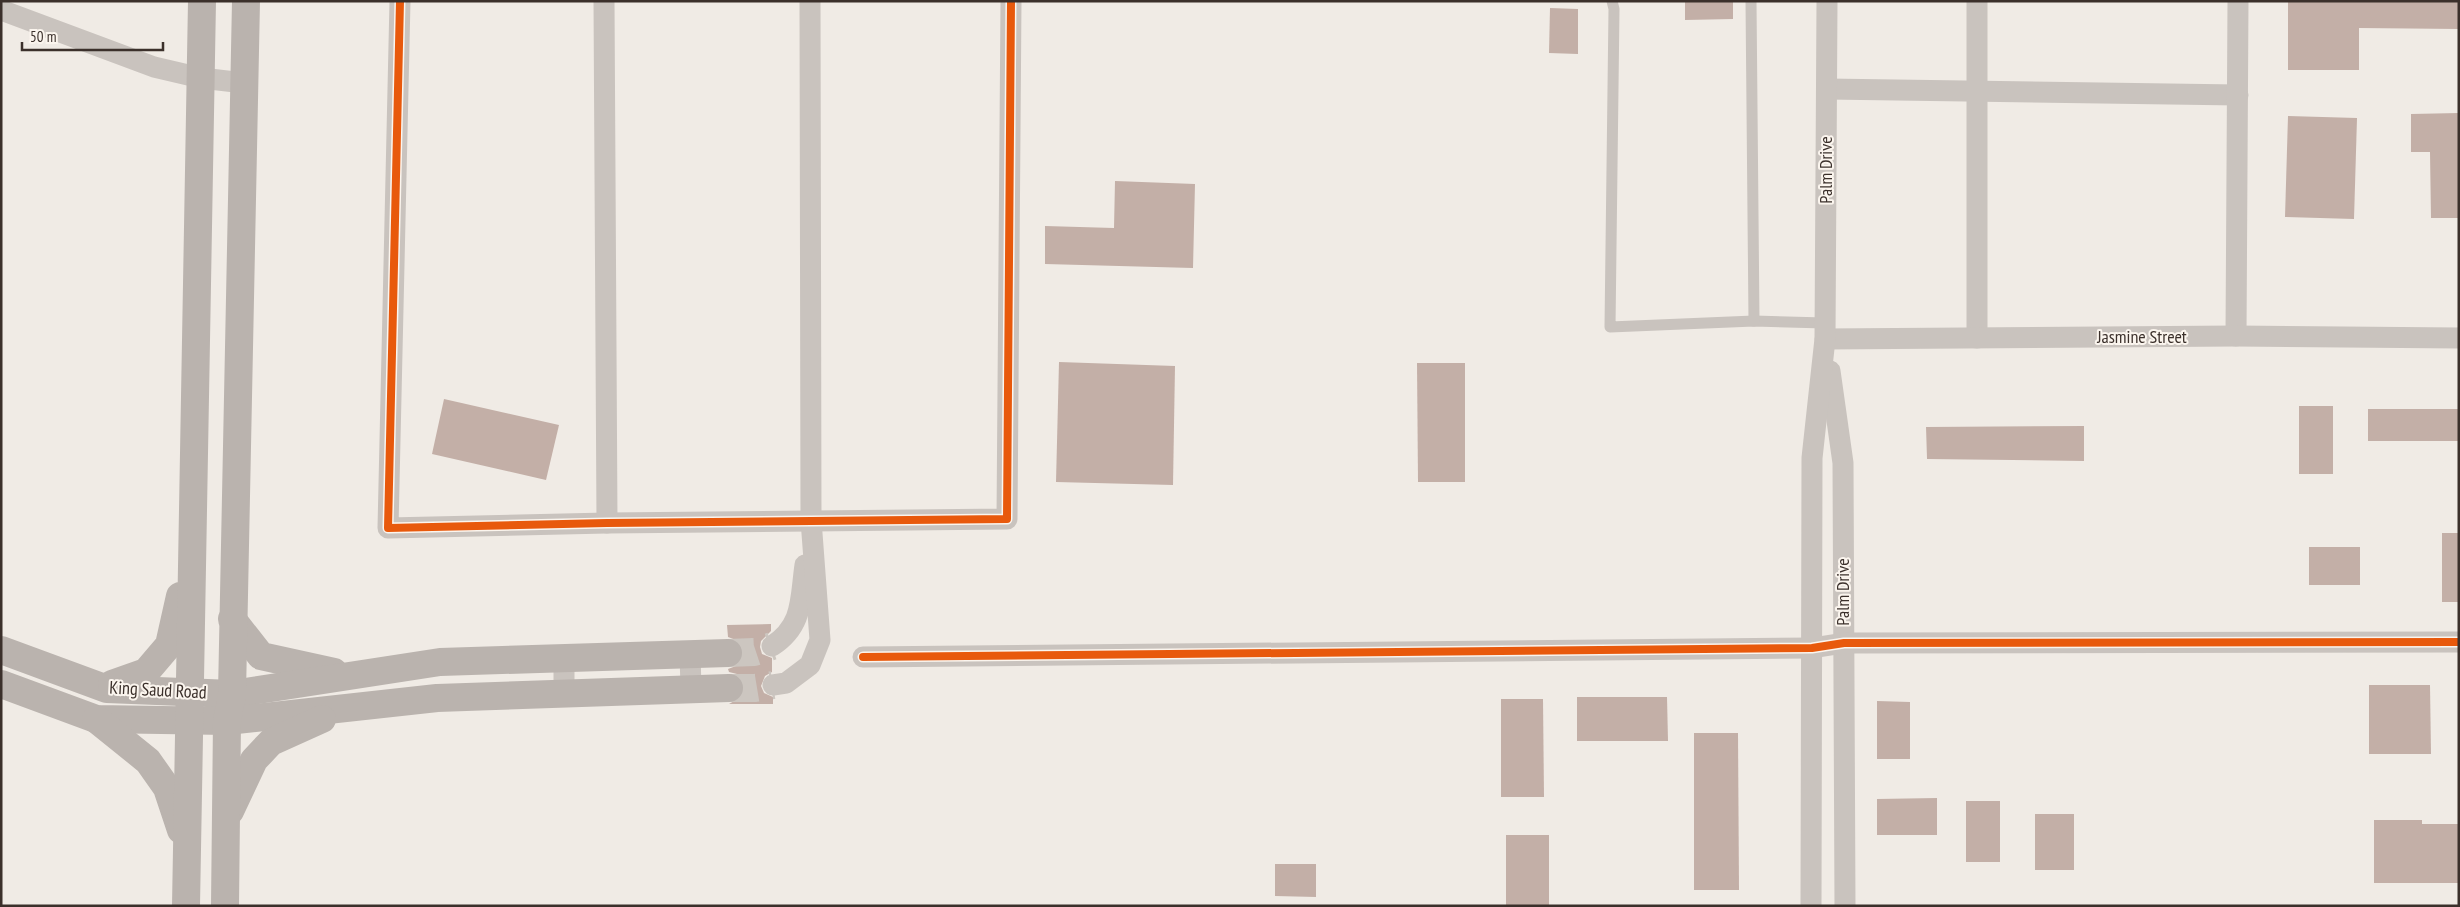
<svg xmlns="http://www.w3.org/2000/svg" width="2460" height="907" font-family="'PT Sans Narrow',sans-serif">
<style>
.building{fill:#c3afa7}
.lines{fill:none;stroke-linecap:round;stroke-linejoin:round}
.secondary-tunnel{stroke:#ccc6c0;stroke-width:28;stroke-dasharray:28 14;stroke-linecap:butt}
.service{stroke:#c9c3be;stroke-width:11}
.minor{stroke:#c9c3be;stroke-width:21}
.secondary{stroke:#bab3ae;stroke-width:28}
.cycleway-casing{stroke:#fbf5ee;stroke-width:11}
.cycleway{stroke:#e8590c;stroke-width:8}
.labels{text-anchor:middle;stroke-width:4;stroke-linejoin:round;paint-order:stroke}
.street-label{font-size:18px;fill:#3b302b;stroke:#fbf5ee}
</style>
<rect width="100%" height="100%" fill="#f0ebe5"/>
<g class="building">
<path d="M1685,1h48v18l-48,1z"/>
<path d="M2288,1h171v28l-100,-1v42h-71z"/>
<path d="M1550,8l28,1v45l-29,-1z"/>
<path d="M2459,113v105h-28l-1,-66h-19v-38z"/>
<path d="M2288,116l69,2 -3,101 -69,-2z"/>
<path d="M1115,181l80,3 -2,84 -148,-4v-38l69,2z"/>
<path d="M1059,362l116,4 -2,119 -117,-3z"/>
<path d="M1417,363h48v119h-47z"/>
<path d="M444,399l115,26 -13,55 -114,-26z"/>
<rect x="2299" y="406" width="34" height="68"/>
<rect x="2368" y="409" width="91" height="32"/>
<path d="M2084,426v35l-157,-2 -1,-32z"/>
<rect x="2442" y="533" width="17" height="69"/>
<rect x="2309" y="547" width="51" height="38"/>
<path d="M771,624v7l-10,10 -1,6 2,7 10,4v14l-7,4 -4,10 3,7 9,4v7h-44l14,-8 2,-9 -3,-8 -5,-5 -8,-2 -1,-3 8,-3 5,-5 3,-9 -3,-7 -5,-5 -8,-3 -1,-12z"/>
<path d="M2369,685h61l1,69h-62z"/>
<path d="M1577,697h90l1,44h-91z"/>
<path d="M1501,699h42l1,98h-43z"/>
<path d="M1877,701l33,1v57h-33z"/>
<path d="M1694,733h44l1,157h-45z"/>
<path d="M1937,798v37h-60v-36z"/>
<rect x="1966" y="801" width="34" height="61"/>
<rect x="2035" y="814" width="39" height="56"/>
<path d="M2374,820h48v4h37v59h-85z"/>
<rect x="1506" y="835" width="43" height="71"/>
<path d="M1275,864h41v33l-41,-1z"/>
</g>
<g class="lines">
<g class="secondary-tunnel">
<path d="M728,653l26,-1 18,-6"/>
<path d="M729,688h26l18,-3"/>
</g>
<g class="service">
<path d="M1612,1l2,8 -4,318 144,-6 71,2"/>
<path d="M1751,1l3,320"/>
</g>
<g class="minor">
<path d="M400,1l-12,527 219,-5 400,-4 4,-518"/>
<path d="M604,1l3,522"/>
<path d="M1,10l153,57 47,11 43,5"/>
<path d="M1827,89l411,6"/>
<path d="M2236,336l2,-335"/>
<path d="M1977,338v-337"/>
<path d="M1825,339l411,-3 223,2"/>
<path d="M1830,371l13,92 2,443"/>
<path d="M772,646c32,-21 28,-47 33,-81"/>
<path d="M690,654l1,34"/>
<path d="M863,657l949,-9 32,-5 615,-1"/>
<path d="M564,658v35"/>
<path d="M773,685l13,-2 24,-18 10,-25 -9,-120 -1,-519"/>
<path d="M1811,906l1,-448 13,-119 2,-338"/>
</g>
<g class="secondary">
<path d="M232,619l29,37 73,16"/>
<path d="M1,650l106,39 125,5 208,-32 288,-9"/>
<path d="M1,684l95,35 131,2 210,-23 292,-10"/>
<path d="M112,684l34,-12 23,-27 11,-49"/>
<path d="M96,719l52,42 19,27 14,42"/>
<path d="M230,811l24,-51 17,-18 51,-23"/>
<path d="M186,906l16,-905"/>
<path d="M225,906l2,-185 5,-27 14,-693"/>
</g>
<g class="cycleway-casing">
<g id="cycleway">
<path d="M400,1l-12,527 219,-5 400,-4 4,-518"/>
<path d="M863,657l949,-9 32,-5 615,-1"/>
</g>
</g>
<use href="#cycleway" class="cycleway"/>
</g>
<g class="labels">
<g class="street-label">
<text transform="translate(1826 170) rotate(-90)" y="6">Palm Drive</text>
<text x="2142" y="343">Jasmine Street</text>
<text transform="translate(1843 592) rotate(-90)" y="6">Palm Drive</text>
<text transform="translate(158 690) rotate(3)" y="6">King Saud Road</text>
</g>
</g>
<rect width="2460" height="907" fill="none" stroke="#3b302b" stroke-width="5"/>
<path d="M22 42v8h141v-8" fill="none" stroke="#3b302b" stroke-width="2.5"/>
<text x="30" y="42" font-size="15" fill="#3b302b" stroke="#fbf5ee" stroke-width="4" paint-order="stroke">50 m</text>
</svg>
